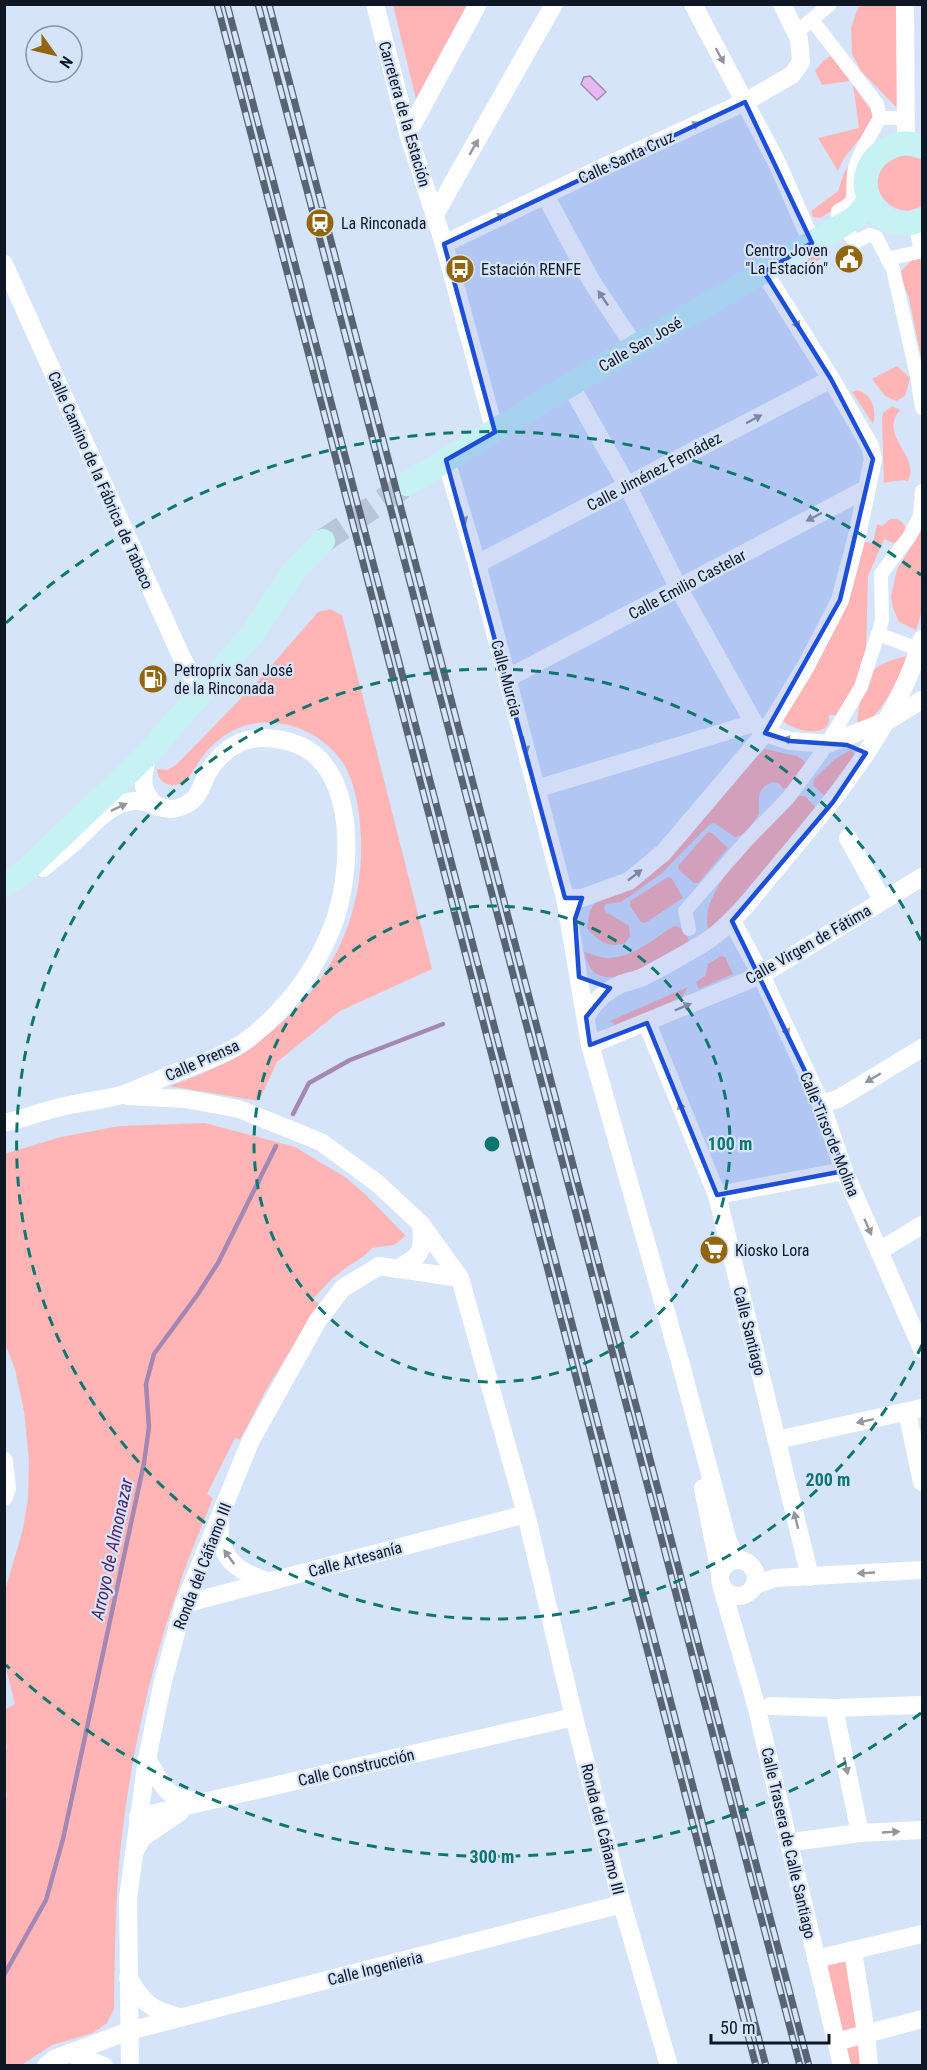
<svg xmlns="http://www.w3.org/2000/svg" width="927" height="2070" font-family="'Roboto Condensed',sans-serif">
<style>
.green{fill:#ffb5b5}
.water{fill:#e4b9f1;stroke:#a488b3;stroke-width:1.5}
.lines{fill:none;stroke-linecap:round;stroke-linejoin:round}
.stream{stroke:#a488b3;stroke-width:4.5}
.secondary-tunnel{stroke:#b8c5da;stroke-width:24;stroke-dasharray:24 12;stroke-linecap:butt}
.pedestrian{stroke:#fff;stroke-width:14}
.minor{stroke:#fff;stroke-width:18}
.secondary{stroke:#c7f2f4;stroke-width:24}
.rail-casing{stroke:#596473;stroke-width:7}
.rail{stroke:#d6e4fa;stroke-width:4.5;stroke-dasharray:14;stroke-linecap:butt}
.oneway{fill:#93979c}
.marked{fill:#1d4ed8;fill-opacity:0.2;stroke:#1d4ed8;stroke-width:4.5;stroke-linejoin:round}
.ring{fill:none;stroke:#0f766e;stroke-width:3;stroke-dasharray:10 8}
.labels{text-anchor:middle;stroke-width:4.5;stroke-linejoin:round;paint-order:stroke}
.street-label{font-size:16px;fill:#0e1723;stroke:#d6e4fa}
.poi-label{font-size:16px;fill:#0e1723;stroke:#d6e4fa;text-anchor:start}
.water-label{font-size:18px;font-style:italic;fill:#572365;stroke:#d6e4fa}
.centre{fill:#0f766e;stroke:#d6e4fa;stroke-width:3}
.ring-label{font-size:18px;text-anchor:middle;font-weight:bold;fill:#0f766e;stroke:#d6e4fa;stroke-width:4.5;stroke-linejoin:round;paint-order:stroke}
</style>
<rect width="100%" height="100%" fill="#d6e4fa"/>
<g class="green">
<path d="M393,5h74l-51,94z"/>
<path d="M862,5h34l2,104 -37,-38 -9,-17 -1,-26 7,-20z"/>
<path d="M831,56l19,25 -28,4 -7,-14 8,-10z"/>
<path d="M853,85l22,31v4l-31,38 -6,13 -20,-33 41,-10z"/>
<path d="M900,154l22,4v48c-27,17 -60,-19 -38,-42 4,-4 11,-7 16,-10z"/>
<path d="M854,157l-4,43 -30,18 -7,-1 -2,-6 27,-20 6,-18z"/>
<path d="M827,247l3,6 -38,24 -2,-3 1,-6z"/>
<path d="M920,258l2,11v94l-13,-65 -9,-22 1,-5 10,-10z"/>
<path d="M897,366l13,12 -5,18 -9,5 -11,-5 -13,-17z"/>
<path d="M857,390c15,4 20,20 16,34l-21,-32z"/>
<path d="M892,406l8,4c-2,3 -4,5 -5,8 -9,22 25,40 13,63 -7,-1 -16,0 -24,2l-2,-64 1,-6z"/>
<path d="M890,519c10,-1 15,4 16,13l-7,10 -6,1 -9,-4 -16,37 -2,75 -6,15v10l-19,35 -5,4h-7c4,25 -36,17 -47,5l28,-44 54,-134 9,1 4,-19 5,2z"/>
<path d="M922,525v86l-6,19 -17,-8 -6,-14 -2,-11 6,-28 24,-38z"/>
<path d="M330,609l12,6 90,354 -92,42 -63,51 -18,39 -90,-15c112,-37 196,-124 192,-247 -1,-25 -5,-58 -20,-79 -28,-38 -83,-51 -121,-21 -15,11 -24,27 -34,43 -13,6 -28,4 -29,-13l10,1 9,-5 81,-83 61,-70z"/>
<path d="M907,656c-10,26 -24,59 -50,73 0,-18 5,-47 18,-60 9,-8 21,-10 32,-13z"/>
<path d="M765,749l32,7 10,7 -18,24 -6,2 -3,-5 -7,-2c-17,6 -14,17 -14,32l-14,20 -10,3 -21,-14 -5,2 -48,49 -40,28 -15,2 -2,4 2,4 23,14 1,10 -5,7c-16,6 -27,-2 -38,-15l3,-18 5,-7z"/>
<path d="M850,750l3,2 2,4 -29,41 -13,-12 1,-6 20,-19z"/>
<path d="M799,796h6l12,13 -80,92 -28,29c-16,-38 66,-110 90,-134z"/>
<path d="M708,832l4,1 16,15 -30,35h-4l-15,-13 -1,-4z"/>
<path d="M668,877l4,2 11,19 -38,25 -4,-1 -11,-16v-5z"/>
<path d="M674,926c11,1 13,9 16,19 -20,10 -79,49 -99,24 -3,-4 -5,-12 -7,-17 8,2 16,6 24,6 25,0 46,-20 66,-32z"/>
<path d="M721,956l4,1 8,17 -34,15 -3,-7 9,-6 3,-12z"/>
<path d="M688,987l-6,10 -65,29 -7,-5z"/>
<path d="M205,1123l90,24 50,30 21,18 40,41 -12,9 -22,3c-11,13 -18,13 -30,23 -11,8 -20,18 -29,28l6,5 -53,86 -26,50 -5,-2 -28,56 6,4c-12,31 -26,62 -36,94 -26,75 -44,156 -54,235 -8,60 -8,121 -9,182l-7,14 -14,10 -41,12 -32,21 -16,-1v-267l3,-1 -3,-22 1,-24 2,-3 -2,-10 -1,-28 11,-6 -10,-40 -1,-70 19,-65 5,-31 1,-37 -5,-50 -9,-42 -10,-25 -1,-190 57,-17 59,-11z"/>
<path d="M853,1952l16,113h-27l-26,-106z"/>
</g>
<path class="water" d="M590,76l16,16 -9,8 -16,-16 3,-7z"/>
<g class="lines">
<g class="stream">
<path d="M293,1114l16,-31 41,-23 93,-36"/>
<path d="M4,1975l42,-75 17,-61 81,-376 5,-36 -3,-43 8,-30 44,-60 20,-31 58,-117"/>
</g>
<path class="secondary-tunnel" d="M323,541l84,-57"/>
<g class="pedestrian">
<path d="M812,20l65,84 3,14h18"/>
<path d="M802,28l28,-24"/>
<path d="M838,214v-3c4,-3 12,-5 14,-11 3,-6 0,-23 3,-32 5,-18 16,-34 25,-50"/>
<path d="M845,228l10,14 14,-7 7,2 17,32 24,107 5,32"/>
<path d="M887,259l31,-7"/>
<path d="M920,516l2,-25"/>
<path d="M878,634l32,12"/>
<path d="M831,737l30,-50 21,-66 -1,-47 28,-37 11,-21h2"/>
<path d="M689,929l-4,-18 62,-71 41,-42 34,-46"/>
</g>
<g class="minor">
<path d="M375,4l33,129 36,111 51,188"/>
<path d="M693,4l84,159 35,80"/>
<path d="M905,4l1,139"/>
<path d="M408,133l70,-129"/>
<path d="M545,195l47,87 43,65"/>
<path d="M434,216l120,-212"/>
<path d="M917,222l5,25"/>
<path d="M444,244l153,-74 148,-68 47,-27 9,-13 -2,-23 -17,-35"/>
<path d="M4,264l178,394 20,35"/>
<path d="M570,385l57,100 52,104 75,134 11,10 25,8 37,3 60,-23 35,-21"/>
<path d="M446,460l31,104 88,334 25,147 91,320 47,176 9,18"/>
<path d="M477,564l354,-185"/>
<path d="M508,678l358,-189"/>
<path d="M147,755c-4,26 -9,32 10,52"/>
<path d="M536,789l218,-66"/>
<path d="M848,838l34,62"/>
<path d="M565,898h17l47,-17 35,-29 101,-119 41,-67 34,-66 17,-64 16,-77 -3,-13 -39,-67 -67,-107"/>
<path d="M732,921l29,54 60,129 23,67 78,178"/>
<path d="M586,1017c8,-15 19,-26 35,-33 8,-3 15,-4 22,-7 21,-11 43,-23 64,-36 28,-19 48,-47 69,-72 57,-68 121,-144 146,-230"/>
<path d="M647,1023l70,172 93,382"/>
<path d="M590,1045l171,-70 161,-98"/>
<path d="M127,1096l59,3 53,10 82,33 56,41 44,41 39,54"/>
<path d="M821,1104l17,-5 84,-51"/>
<path d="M4,1123c18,-4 36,-11 53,-15 21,-6 43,-7 64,-13 17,-6 34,-14 51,-21 27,-10 56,-19 79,-37 36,-29 64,-66 81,-109 21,-53 28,-167 -42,-186 -15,-4 -31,-6 -46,-1 -16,6 -29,19 -37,33 -5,11 -8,24 -20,30 -23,13 -31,-4 -53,-3 -25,1 -45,29 -63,44 -9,8 -19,15 -28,23"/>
<path d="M717,1195l127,-24"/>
<path d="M879,1251l43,-26"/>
<path d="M396,1269c25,-12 28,-17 25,-45"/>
<path d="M907,1412l15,70"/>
<path d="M777,1440l145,-32"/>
<path d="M4,1461l3,27 -3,9"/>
<path d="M703,1488l17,85"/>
<path d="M220,1523c-3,36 19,49 49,59"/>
<circle cx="738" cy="1578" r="18"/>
<path d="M755,1585l20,-7 147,-8"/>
<path d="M722,1588l34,117 86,361"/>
<path d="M184,1604l342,-90"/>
<path d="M771,1706l63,2 88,-3"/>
<path d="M834,1708l26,125"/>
<path d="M147,1759c14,22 18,42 48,41"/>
<path d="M138,1817l436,-100"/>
<path d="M800,1841l60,-8 62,-3"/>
<path d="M134,1853l8,-15 38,-26"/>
<path d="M853,1952l13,81 3,33"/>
<path d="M816,1959l106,-25"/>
<path d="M128,1978c17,26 22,32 52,39"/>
<path d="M836,2042l86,-23"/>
<path d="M69,2053l35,13"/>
<path d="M46,2066l8,-7 75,-28 493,-127"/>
<path d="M130,2066l-2,-168 19,-139 16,-78 21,-77 67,-164 67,-120 25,-32 36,-22 81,12 66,236 48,203 48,187 47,162"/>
</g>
<g class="secondary">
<path d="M922,147c-9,-4 -22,-5 -31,0 -50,21 -18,95 31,72"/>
<path d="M407,484l163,-99 286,-168 13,-16"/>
<path d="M4,886l21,-15 122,-116 106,-122 41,-62 29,-30"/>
</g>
<g class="rail-casing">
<g id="rail">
<path d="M217,4l539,2062"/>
<path d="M227,4l539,2062"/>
<path d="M258,4l542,2062"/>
<path d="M269,4l540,2062"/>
</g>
</g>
<use href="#rail" class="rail"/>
</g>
<defs><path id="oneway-solid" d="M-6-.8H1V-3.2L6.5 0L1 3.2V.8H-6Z" transform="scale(1.5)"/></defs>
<g class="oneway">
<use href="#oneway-solid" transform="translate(720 56) rotate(62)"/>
<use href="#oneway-solid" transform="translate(692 126) rotate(-25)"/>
<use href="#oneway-solid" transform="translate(474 147) rotate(-60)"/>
<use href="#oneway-solid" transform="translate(497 218) rotate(-26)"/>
<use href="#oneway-solid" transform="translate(603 298) rotate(-124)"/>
<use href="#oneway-solid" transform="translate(795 321) rotate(58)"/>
<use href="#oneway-solid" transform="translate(754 419) rotate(-28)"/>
<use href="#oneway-solid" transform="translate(463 516) rotate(74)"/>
<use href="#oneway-solid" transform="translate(814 517) rotate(152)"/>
<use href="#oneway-solid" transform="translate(791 740) rotate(-169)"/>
<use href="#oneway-solid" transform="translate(525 745) rotate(76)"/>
<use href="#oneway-solid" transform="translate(119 807) rotate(-25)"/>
<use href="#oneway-solid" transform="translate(635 875) rotate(-38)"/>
<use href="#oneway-solid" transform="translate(683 1007) rotate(-23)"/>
<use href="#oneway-solid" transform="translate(785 1028) rotate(65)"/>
<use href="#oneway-solid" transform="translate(873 1078) rotate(149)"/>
<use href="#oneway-solid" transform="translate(682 1110) rotate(-112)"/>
<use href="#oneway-solid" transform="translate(868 1227) rotate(66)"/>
<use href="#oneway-solid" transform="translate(865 1421) rotate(168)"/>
<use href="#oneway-solid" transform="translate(796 1520) rotate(-104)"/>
<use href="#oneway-solid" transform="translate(229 1557) rotate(-126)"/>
<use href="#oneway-solid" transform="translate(866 1573) rotate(177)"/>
<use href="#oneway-solid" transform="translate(846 1766) rotate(78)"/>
<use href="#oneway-solid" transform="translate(891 1832) rotate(-3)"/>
</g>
<path class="marked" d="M745,102l67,141 -48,29 67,107 42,80 -33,141 -75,133 25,8 57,4 19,8 -33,49 -101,119 89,183 23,67 -127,24 -70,-172 -57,22 -4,-28 24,-29 -31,-11 -4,-58 7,-21h-17l-119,-438 49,-28 -51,-188z"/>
<g class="ring">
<circle cx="492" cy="1144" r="238"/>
<path d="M922 1345A475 475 0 1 1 922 943"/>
<path d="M921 1713A713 713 0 0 1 6 1665M6 623A713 713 0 0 1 921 575"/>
</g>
<defs>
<g id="station-disc" transform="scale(1.5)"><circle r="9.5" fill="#91660f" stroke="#d6e4fa"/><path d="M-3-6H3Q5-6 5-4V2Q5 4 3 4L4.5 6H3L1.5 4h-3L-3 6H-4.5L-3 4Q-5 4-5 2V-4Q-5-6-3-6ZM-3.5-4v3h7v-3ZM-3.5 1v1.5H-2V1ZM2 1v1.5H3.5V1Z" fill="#fff"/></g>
<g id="civic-disc" transform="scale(1.5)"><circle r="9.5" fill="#91660f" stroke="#d6e4fa"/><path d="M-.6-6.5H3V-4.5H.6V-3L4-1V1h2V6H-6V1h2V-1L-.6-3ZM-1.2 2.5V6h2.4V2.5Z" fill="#fff"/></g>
<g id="bus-disc" transform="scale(1.5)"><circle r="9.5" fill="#91660f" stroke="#d6e4fa"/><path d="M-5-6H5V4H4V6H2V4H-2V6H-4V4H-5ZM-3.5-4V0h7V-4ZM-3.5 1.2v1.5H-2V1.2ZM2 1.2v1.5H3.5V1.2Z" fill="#fff"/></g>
<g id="fuel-disc" transform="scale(1.5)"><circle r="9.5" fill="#91660f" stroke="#d6e4fa"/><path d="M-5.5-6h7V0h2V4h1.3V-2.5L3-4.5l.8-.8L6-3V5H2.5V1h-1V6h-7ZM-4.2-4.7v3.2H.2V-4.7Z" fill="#fff"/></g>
<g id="supermarket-disc" transform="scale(1.5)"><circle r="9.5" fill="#91660f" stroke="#d6e4fa"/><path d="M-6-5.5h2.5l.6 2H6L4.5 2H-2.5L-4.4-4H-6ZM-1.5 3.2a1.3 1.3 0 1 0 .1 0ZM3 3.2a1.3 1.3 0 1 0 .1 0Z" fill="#fff"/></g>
</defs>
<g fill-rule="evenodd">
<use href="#station-disc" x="320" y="223"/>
<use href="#civic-disc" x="849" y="259"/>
<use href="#bus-disc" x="460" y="269"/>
<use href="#fuel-disc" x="153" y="679"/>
<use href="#supermarket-disc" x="714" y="1250"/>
</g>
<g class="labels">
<g class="street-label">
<text transform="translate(405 114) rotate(74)" y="6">Carretera de la Estación</text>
<text transform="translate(626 157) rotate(-25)" y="6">Calle Santa Cruz</text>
<text transform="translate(640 344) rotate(-30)" y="6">Calle San José</text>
<text transform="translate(654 471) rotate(-28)" y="6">Calle Jiménez Fernádez</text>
<text transform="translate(101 480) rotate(66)" y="6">Calle Camino de la Fábrica de Tabaco</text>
<text transform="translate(687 584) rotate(-28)" y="6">Calle Emilio Castelar</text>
<text transform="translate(507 678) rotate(75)" y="6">Calle Murcia</text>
<text transform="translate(808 944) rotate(-30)" y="6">Calle Virgen de Fátima</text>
<text transform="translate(202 1060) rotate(-24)" y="6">Calle Prensa</text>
<text transform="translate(830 1134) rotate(68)" y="6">Calle Tirso de Molina</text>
<text transform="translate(750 1331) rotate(76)" y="6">Calle Santiago</text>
<text transform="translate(355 1559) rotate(-15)" y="6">Calle Artesanía</text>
<text transform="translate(202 1566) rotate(-69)" y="6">Ronda del Cáñamo III</text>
<text transform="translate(356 1767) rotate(-13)" y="6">Calle Construcción</text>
<text transform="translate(603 1829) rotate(76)" y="6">Ronda del Cáñamo III</text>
<text transform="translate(789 1843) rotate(77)" y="6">Calle Trasera de Calle Santiago</text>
<text transform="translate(375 1968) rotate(-14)" y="6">Calle Ingenieria</text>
</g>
<g class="poi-label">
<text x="341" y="229">La Rinconada</text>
<text x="828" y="256" text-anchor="end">Centro Joven<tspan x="828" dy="18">"La Estación"</tspan></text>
<text x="481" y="275">Estación RENFE</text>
<text x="174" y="676">Petroprix San José<tspan x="174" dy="18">de la Rinconada</tspan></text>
<text x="735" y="1256">Kiosko Lora</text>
</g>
<g class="water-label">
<text transform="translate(112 1549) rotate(-78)" y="6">Arroyo de Almonazar</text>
</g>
</g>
<circle cx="492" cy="1144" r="9" class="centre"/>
<g class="ring-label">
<text x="730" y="1150">100 m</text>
<text x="828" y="1486">200 m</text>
<text x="492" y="1863">300 m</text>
</g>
<rect width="927" height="2070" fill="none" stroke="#0e1723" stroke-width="12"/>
<g transform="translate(54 54) rotate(124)"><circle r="28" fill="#d6e4fa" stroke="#8692a4" stroke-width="1.5"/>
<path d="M0-4.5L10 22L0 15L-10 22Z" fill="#91660f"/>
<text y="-9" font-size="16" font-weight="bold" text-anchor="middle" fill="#0e1723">N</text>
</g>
<path d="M711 2034v9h118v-9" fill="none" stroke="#0e1723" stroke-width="3"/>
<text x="720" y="2034" font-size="18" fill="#0e1723" stroke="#d6e4fa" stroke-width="4.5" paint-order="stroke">50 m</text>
</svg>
